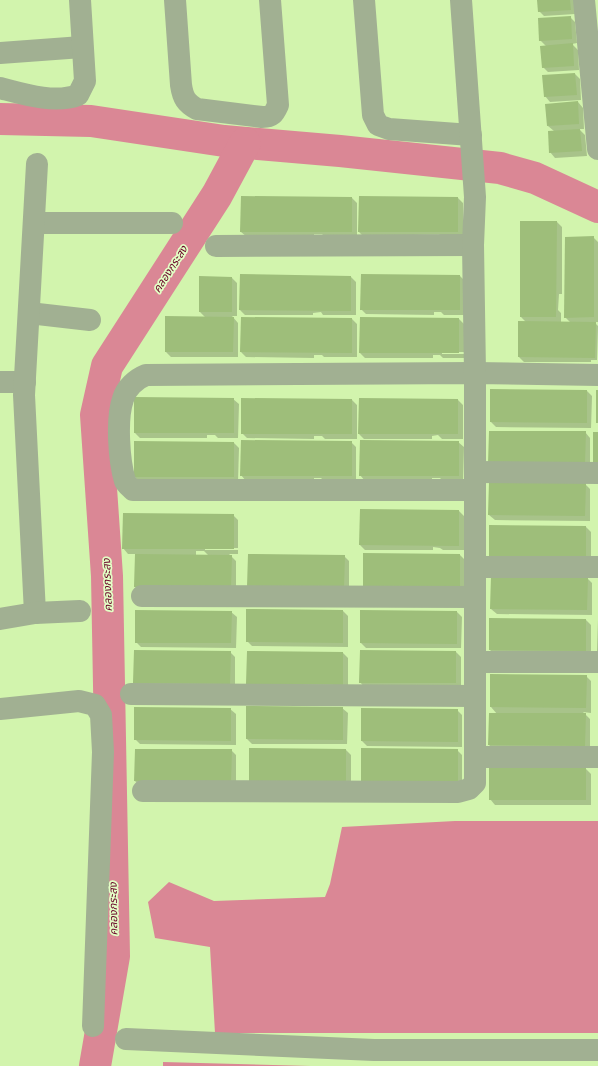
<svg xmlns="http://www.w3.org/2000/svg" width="598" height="1066" font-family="Georgia,'Noto Sans Thai',serif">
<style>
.water{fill:#da8795}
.shadow{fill:#0003;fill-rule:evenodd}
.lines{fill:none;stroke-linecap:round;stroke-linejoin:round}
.river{stroke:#da8795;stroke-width:32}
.building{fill:#9ebe7a}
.minor{stroke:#a1b092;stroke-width:22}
.labels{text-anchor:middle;stroke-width:3.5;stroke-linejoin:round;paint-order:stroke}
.water-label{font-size:11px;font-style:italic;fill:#680027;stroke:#e3ffc6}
</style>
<rect width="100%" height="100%" fill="#d2f4ad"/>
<g class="water">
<path d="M455,821h143v212h-383l-5,-86 -55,-9 -7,-36 21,-20 45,19 111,-4 5,-13 12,-57z"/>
<path d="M163,1062l148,4h-148z"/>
</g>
<g class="shadow">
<path d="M538,0h36l1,14 -31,2 -5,-5z"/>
<path d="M570,17l5,5 2,21 -5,1 6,6 1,20 -31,2 -5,-5 3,-21 -6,-6z"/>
<path d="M575,74l5,5 1,21 -31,2 -5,-6z"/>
<path d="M578,102l5,6 1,21h-5l6,6 2,21 -32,2 -5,-6 4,-21 -6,-5z"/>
<path d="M352,198l5,5v34h-32l-3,-3h-8v3h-67l-6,-5z"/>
<path d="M458,198l5,5v34h-21l-3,-3 -75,3 -5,-5z"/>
<path d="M521,222h36l5,5v67h-3l-1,16 3,3v10h10l-6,-6 28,-80 5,5v80h-4l4,4 -1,34h-6v2h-67l-5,-5 7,-35 -5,-5z"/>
<path d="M362,275l98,1 5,5v34h-21l-3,-3h-7v3l-68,-1 -5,-5z"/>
<path d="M351,277l5,5v33h-33l-2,-3 -8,1v2h-68l-5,-5z"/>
<path d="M232,278l5,5v33h-5l6,7v34h-67l-5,-5 40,-34 -6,-6z"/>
<path d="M352,319l5,5v33h-33l-2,-2h-8v3l-68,-1 -5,-5z"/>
<path d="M459,319l5,5v28h-22v2h22v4h-21l-3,-3h-7v3h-68l-5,-5z"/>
<path d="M587,391l5,5 -1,32 -95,-1 -5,-5z"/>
<path d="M233,399l6,5 -1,34h-20l-3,-3h-8v3h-67l-5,-5z"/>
<path d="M352,400l5,5v34h-32l-3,-3h-8v3l-67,-1 -5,-5z"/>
<path d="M458,400l5,5v34h-21l-4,-4 -6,1v3h-68l-5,-5z"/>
<path d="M585,432l5,6v31l-101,-6z"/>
<path d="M351,442l5,5v34h-32l-3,-3h-7v3h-68l-5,-6z"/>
<path d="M458,442l6,5 -1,34h-20l-3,-3h-8v3h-67l-5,-6z"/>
<path d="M234,443l5,5 -1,34h-98l-5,-5z"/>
<path d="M585,484l5,5v32l-95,-1 -6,-5z"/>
<path d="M459,511l5,5v34h-21l-3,-2 -7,-1v3h-68l-5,-5z"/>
<path d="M233,515l5,5v28h-33v2h33v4h-9l7,7v31l-101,-6 1,-32h-8l-5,-6zM196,551h8l4,4h-12z"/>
<path d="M490,526l96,1 5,5v32z"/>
<path d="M249,555l95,1 5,5v32z"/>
<path d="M460,555l5,5v32l-101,-6z"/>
<path d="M587,578l5,5v32l-95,-1 -6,-5z"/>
<path d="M343,611l5,5v31l-96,-1 -5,-5z"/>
<path d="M231,612l6,5 -1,31 -95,-1 -5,-5z"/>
<path d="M457,612l5,5 -1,31h-95l-5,-5z"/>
<path d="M490,619l96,1 5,5v31l-96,-1 -5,-5z"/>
<path d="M598,620v32l-1,-1z"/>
<path d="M230,652l5,5v31h-95l-6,-5z"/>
<path d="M248,652l95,1 5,5v32z"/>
<path d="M456,652l5,5v31h-96l-5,-6z"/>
<path d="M586,676l5,5v32l-8,-1 7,7v32l-96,-1 -5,-5 8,-31 -6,-7z"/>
<path d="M342,708l6,5 -1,31h-95l-5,-5z"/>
<path d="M230,709l6,5v31l-96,-1 -5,-5z"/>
<path d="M457,710l5,5v32l-95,-1 -5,-5z"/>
<path d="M250,749l96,1 5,5v32z"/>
<path d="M231,750l5,5v32l-96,-1 -5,-5z"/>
<path d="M457,750l5,5v31h-95z"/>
<path d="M586,769l5,5v31h-96l-5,-6z"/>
</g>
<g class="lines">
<g class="river">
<path d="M0,119l91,2 133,20 116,10 160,17 35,10 63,29"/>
<path d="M95,1066l19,-110 -7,-380 -11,-161 11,-49 110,-171 28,-52"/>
</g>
</g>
<g class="building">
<path d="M537,0h33l1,10 -33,2z"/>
<path d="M571,16l1,23 -33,2 -1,-23z"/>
<path d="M573,43l1,23 -32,2 -2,-22z"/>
<path d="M575,73l2,22 -33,2 -2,-22z"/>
<path d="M578,101l1,23 -32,2 -2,-22z"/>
<path d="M580,129l2,22 -33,2 -1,-22z"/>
<path d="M241,196l111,1v35h-112z"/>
<path d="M359,196l99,1v35h-100z"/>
<path d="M520,221h37l-1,96h-36z"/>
<path d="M594,236v81l-30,1 1,-81z"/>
<path d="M240,274l111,2v35l-112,-1z"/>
<path d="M361,274l99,1v35h-100z"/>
<path d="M199,276l33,1v35h-33z"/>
<path d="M165,316l69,1 -1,35h-68z"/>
<path d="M241,317l111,1v35l-112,-1z"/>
<path d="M360,317l99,1v35h-100z"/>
<path d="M518,321l78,1 -1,36 -77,-1z"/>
<path d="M490,389l97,1v33l-97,-1z"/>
<rect x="596" y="390" width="2" height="33"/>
<path d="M134,397l100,1v35h-100z"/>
<path d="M241,398l111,1v35h-111z"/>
<path d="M359,398l99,1v35h-100z"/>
<path d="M489,431h97l-1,33 -97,-1z"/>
<path d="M593,432h5v33l-5,-1z"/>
<path d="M241,440l111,1v35h-112z"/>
<path d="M360,440l99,1v35h-100z"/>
<path d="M134,441l100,1v35h-100z"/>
<path d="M489,482l97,1 -1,33 -97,-1z"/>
<path d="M360,509l99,1v36l-100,-1z"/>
<path d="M123,513l111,1v35h-112z"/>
<path d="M489,525l97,1v33l-97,-1z"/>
<path d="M363,553l97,1v33l-97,-1z"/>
<path d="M135,554l97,1 -1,33 -97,-1z"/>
<path d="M248,554l97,1 -1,33 -97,-1z"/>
<path d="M491,576l97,1 -1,33 -97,-1z"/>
<path d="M246,609l97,1v33l-97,-1z"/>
<path d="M135,610l97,1 -1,32h-96z"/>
<path d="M360,610l97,1v33l-97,-1z"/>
<path d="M489,618l97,1v32l-97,-1z"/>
<path d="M134,650l97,1 -1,33 -97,-1z"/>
<path d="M360,650l96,1v32h-97z"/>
<path d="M247,651l96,1v33l-97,-1z"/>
<path d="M490,674l97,1 -1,33 -96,-1z"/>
<path d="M246,706l97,1v33l-97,-1z"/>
<path d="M134,707l97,1v33l-97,-1z"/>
<path d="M361,708l97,1v33l-97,-1z"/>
<path d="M489,713h97l-1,33 -97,-1z"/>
<path d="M249,748l97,1v33l-97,-1z"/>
<path d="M361,748l97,1v32h-97z"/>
<path d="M135,749h97l-1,33 -97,-1z"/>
<path d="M489,767l97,1v32h-97z"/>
</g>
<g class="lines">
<g class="minor">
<path d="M175,0l6,85c2,13 5,18 16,24l65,8c10,0 12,-3 16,-12l-8,-105"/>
<path d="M364,0l9,115 5,10 11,4 82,6"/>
<path d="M584,0l14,149"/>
<path d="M0,53l82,-6"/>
<path d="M0,88c23,6 55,16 78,7l7,-14 -5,-81"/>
<path d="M34,223h138"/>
<path d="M216,246l257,-1"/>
<path d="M29,313l61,7"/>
<path d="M0,382h25"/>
<path d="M475,472l123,1"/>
<path d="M474,490h-341c-3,-3 -7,-6 -8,-9 -6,-20 -9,-62 -2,-82 3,-11 13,-20 23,-24l329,-2 123,2"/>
<path d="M475,567h123"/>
<path d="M142,596l332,1"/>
<path d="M35,613l-11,-218 13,-231"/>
<path d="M0,619l35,-6 45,-2"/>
<path d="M475,662h123"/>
<path d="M131,694l344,2"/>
<path d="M0,709l79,-8 16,4 6,10 2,37 -10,274"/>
<path d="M475,757h123"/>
<path d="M143,791l315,1 11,-3 6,-6v-410l-2,-128 2,-48 -14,-197"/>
<path d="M126,1039l248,11h224"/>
</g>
</g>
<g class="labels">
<g class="water-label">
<text transform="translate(170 269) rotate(-57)" y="4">คลองกระสง</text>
<text transform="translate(107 585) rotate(-92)" y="4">คลองกระสง</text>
<text transform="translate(113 909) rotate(-91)" y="4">คลองกระสง</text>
</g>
</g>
</svg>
